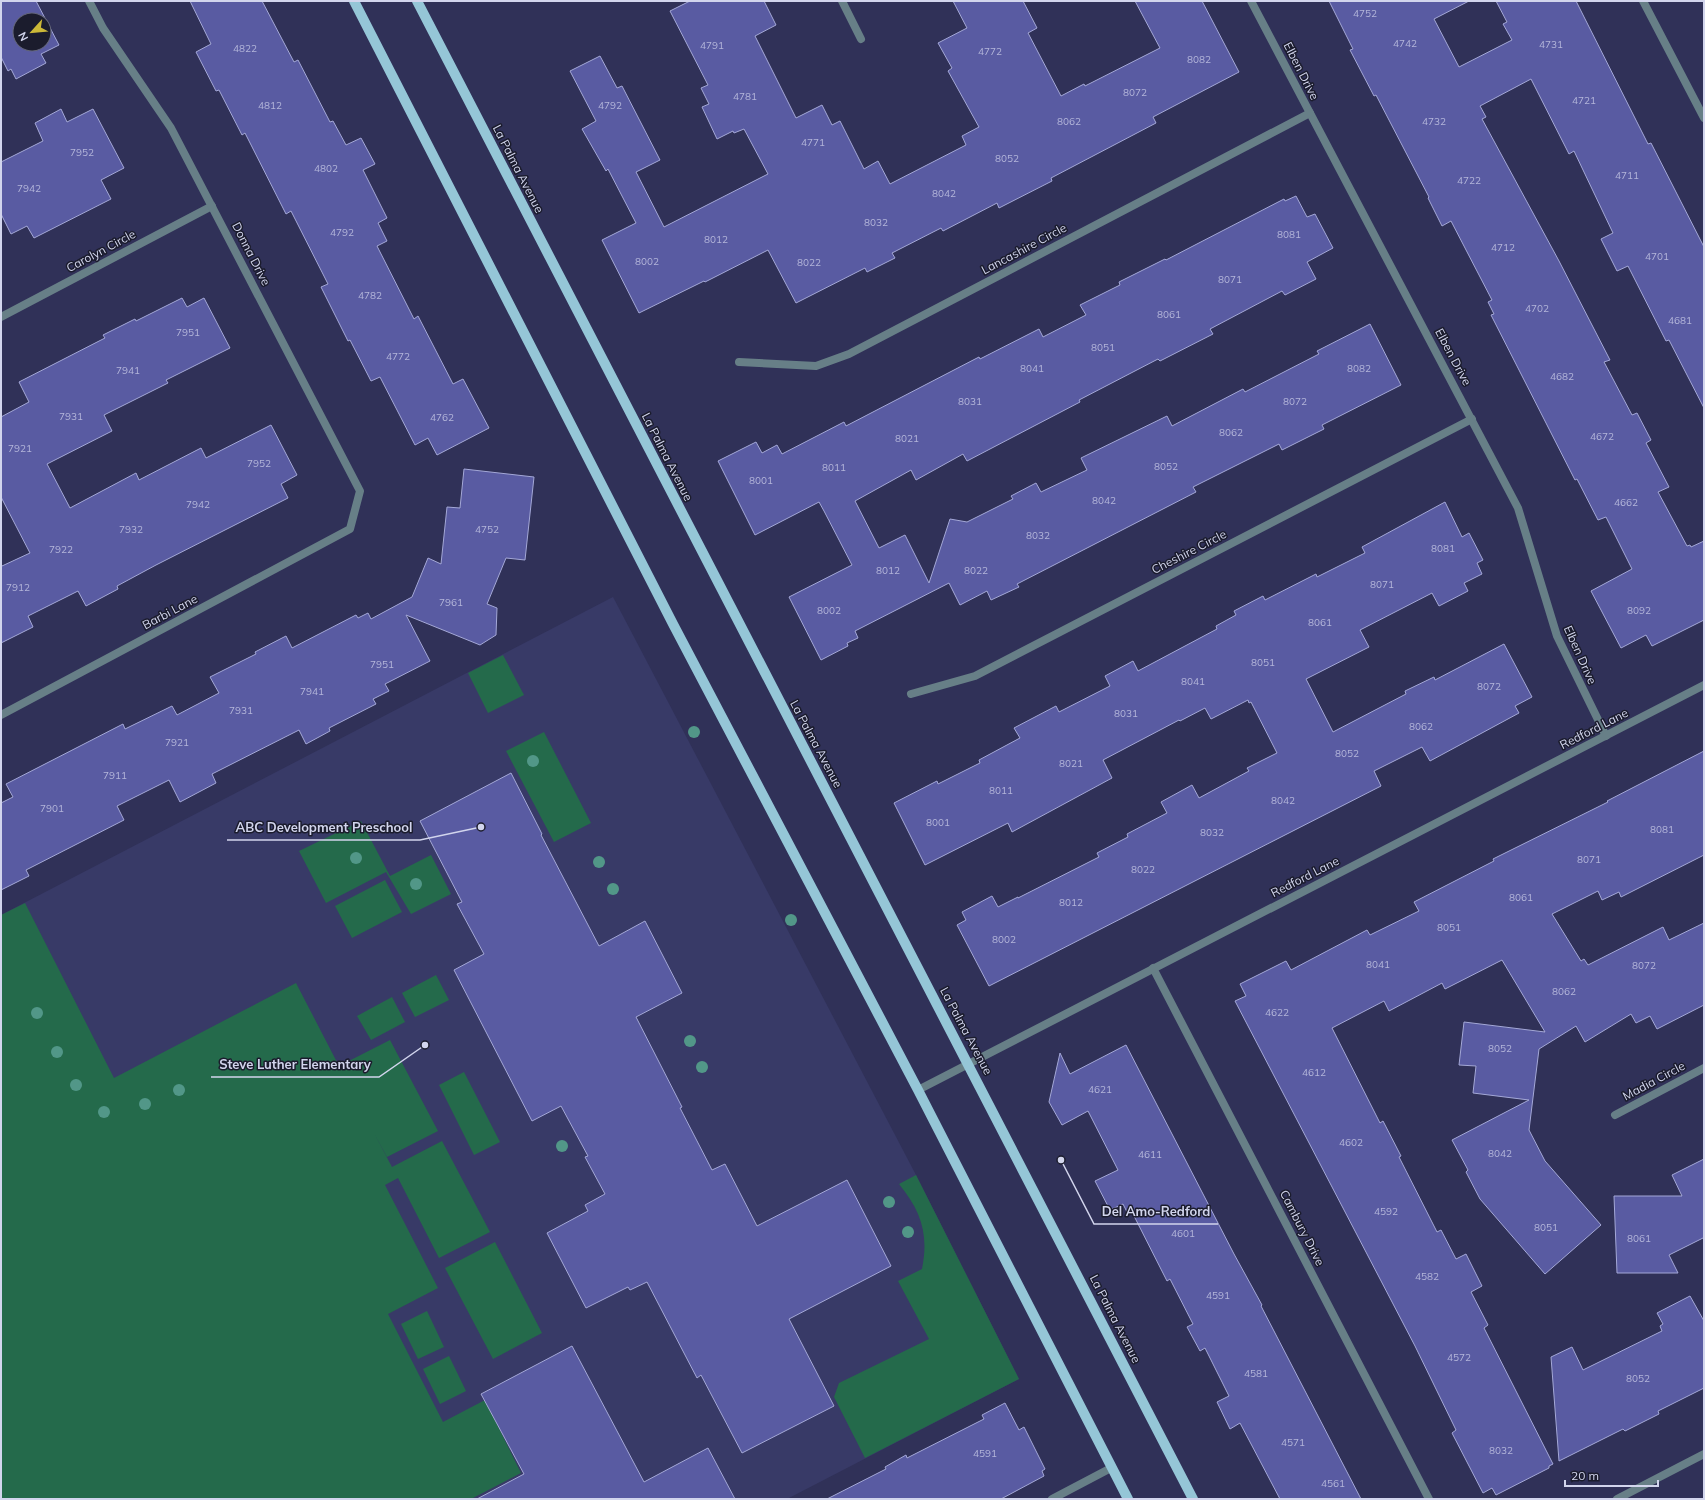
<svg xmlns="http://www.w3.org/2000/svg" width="1705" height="1500" font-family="Mulish,sans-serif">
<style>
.built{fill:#383a67}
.green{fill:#246a4b}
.building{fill:#595ba2;stroke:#a4a8d7;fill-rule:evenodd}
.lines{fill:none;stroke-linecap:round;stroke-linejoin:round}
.street{stroke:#677f87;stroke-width:8}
.primary{stroke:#95c6d7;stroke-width:10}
.tree{fill:#529788}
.labels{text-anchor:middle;stroke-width:3;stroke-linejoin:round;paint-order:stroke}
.number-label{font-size:10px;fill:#b4b6da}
.street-label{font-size:12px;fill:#d2d5ed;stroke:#1b1c2d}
.leader{fill:none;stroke:#d2d5ed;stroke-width:1.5}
.callout-dot{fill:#d2d5ed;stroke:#1b1c2d;stroke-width:1.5}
.callout-label{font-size:13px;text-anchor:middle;font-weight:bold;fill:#d2d5ed;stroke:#1b1c2d;stroke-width:3;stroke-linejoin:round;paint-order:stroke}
</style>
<rect width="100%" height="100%" fill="#303158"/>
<path class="built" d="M613,597l303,578 103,204 -232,120h-786v-584z"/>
<g class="green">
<path d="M503,655l21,40 -36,18 -20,-40z"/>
<path d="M544,732l47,91 -37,19 -48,-91z"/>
<path d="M361,821l29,55 41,-21 20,39 -40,20 -25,-42 -60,31 -27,-52z"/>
<path d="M385,880l17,32 -50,26 -17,-32z"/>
<path d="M25,903l89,175 182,-95 43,83 51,-26 48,91 -51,26 -13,-24 18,34 50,-26 48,91 -51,26 -41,-80 -13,7 53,103 -50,26 55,108 42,-22 36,73 -50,26h-470v-584z"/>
<path d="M436,975l13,25 -34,17 -13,-24z"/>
<path d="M392,997l13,25 -34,18 -14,-24z"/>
<path d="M464,1072l36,70 -26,13 -35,-70z"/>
<path d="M916,1175l103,204 -154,79 -31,-61 5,-14 90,-44 -31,-58 24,-12c7,-35 -1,-58 -23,-85z"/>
<path d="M495,1242l47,91 -49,26 -48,-91z"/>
<path d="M427,1311l17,36 -26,12 -17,-35z"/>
<path d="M449,1356l17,35 -26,13 -17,-35z"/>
</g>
<g class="building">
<path d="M1,1h35l23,44 -18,9 5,9 -30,16 -5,-10 -3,2 -7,-14zM20,20h24v24h-24z"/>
<path d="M190,1h72l32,61 4,-2 32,62 3,-1 13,24 15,-7 14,26 -12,6 24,48 -9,5 9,18 -10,5 37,73 4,-3 35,68 10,-5 26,49 -52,27 -9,-17 -13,7 -35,-68 -9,4 -21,-41 -2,1 -27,-54 7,-3 -37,-73 -5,3 -41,-81 -3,2 -23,-45 -3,1 -20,-39 15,-8z"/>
<path d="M690,1h74l12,24 -21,11 41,82 26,-13 10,20 8,-4 24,48 14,-8 12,23 76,-39 -4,-9 17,-9 -31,-56 4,-3 -14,-25 29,-15 -14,-27h70l14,27 -9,5 33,63 23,-12 1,2 75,-38 -25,-47h67l37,71 -86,45 3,6 -105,55 1,3 -53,27 -2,-5 -54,28 -2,-3 -49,25 3,5 -28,14 -2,-4 -69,35 -28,-53 -63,32 -1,-1 -65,32 -37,-73 34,-17 -28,-54 -2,2 -24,-42 14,-8 -26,-50 30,-15 17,32 5,-2 38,74 -24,12 28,55 104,-53 -24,-45 -10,4 -1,-2 -16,8 -15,-32 7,-3 -8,-16 7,-3 -38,-74z"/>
<path d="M1329,1h140l-35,18 25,48 53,-27 -9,-16 4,-2 -11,-21h80l72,143 3,-1 53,104v161l-35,-68 -3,1 -38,-75 -11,5 -16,-32 12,-6 -39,-82 -5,3 -38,-75 -51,27 6,11 -4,2 77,142 51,99 -6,2 28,53 5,-2 14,27 -5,3 23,44 -11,5 29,54 3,-1 1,2 13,-6v79l-52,26 -6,-11 -25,13 -30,-57 41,-22 -26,-52 -8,3 -21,-41 -2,1 -84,-165 3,-1 -6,-12 4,-2 -41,-79 -9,5 -14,-28 1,-1 -53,-102 -2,1 -24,-46 3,-1z"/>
<path d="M61,109l6,13 26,-13 31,59 -23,12 10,19 -77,39 -7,-12 -16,8 -10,-20v-52l42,-21 -8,-18z"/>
<path d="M1296,196l11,21 8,-3 18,34 -26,14 9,17 -31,16 -3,-4 -72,38 3,5 -53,27 -2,-2 -79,41 1,2 -113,59 -4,-7 -47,26 -5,-10 -56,31 24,47 26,-13 24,48 21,-64 17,3 46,-23 -2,-3 25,-13 5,9 46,-22 -6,-12 86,-42 5,10 71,-37 2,3 74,-38 -2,-3 53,-27 31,61 -79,40 2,4 -42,21 -3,-6 -86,43 3,5 -179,92 2,3 -28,13 -4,-9 -27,14 -11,-22 -94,48 3,7 -11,5 1,3 -27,14 -32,-63 63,-32 -28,-54 -5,-9 -64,33 -37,-74 38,-19 6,11 15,-8 5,9 62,-32 2,4 133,-69 1,2 59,-30 4,8 43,-22 -6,-10 40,-20 -1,-3 46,-23 1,1 118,-61 1,2z"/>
<path d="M182,298l5,9 17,-9 26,50 -64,32 2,3 -64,32 8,16 -65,33 23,44 66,-35 3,7 62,-32 5,10 65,-33 26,50 -16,9 7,14 -132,67 -39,21 1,3 -32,17 -8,-15 -50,25 5,11 -32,16v-79l1,2 28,-13 -29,-56v-80l28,-15 -10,-20 86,-44 -2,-3 32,-16 1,2z"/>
<path d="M464,469l70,8 -9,83 -19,-2 -19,46 10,4 -1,27 -16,10 -74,-30 24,46 -45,23 4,7 -16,8 3,5 -47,24 1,3 -24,13 -7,-14 -87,44 4,9 -36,19 -11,-22 -52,26 7,14 -98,50 3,6 -28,14v-87l12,-6 -7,-13 117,-60 2,5 47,-23 5,9 42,-22 -9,-16 46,-23 -1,-2 31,-16 6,12 64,-33 2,3 10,-5 3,6 41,-22 16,-39 13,6 6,-57 13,1z"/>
<path d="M1445,502l17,35 7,-4 14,27 -6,3 5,11 -18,9 4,8 -29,15 -7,-13 -72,37 9,17 -63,32 27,53 73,-38 -1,-3 29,-14 1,3 69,-36 28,53 -17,9 4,7 -89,48 -8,-14 -48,24 7,15 -392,200 -32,-61 9,-5 -4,-8 30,-16 6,11 20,-10v1l81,-41 -2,-4 31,-16 -1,-3 40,-21 -6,-11 31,-17 7,13 50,-27 -2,-3 30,-15 -26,-51 -2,1 -1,-3 -37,19 -6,-11 -25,13 -1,-1 -76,40 9,18 -100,54 -4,-9 -83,42 -31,-62 43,-22 1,3 42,-21 -1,-3 41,-22 -6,-10 42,-22 3,6 51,-26 -5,-10 28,-15 5,10 79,-42 -1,-3 20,-11 -2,-4 29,-15 2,4 51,-26 1,3 48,-24 -3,-6z"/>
<path d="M1704,751v104l-83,42 -2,-5 -17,8 -4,-9 -46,23 29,47 3,-2 4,6 75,-38 6,13 35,-17v82l-47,24 -7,-13 -14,7 -5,-9 -46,28 -9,-16 -37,23 -10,81 16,31 56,64 -56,49 -65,-75 -14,-27 2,-2 -16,-30 77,-40 -56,-7 3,-27 -17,-1 5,-43 81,10 -43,-72 -57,29 -3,-6 -53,28 -5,-10 -52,27 48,95 3,-2 18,35 -2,1 38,75 4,-2 15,29 10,-5 16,32 -11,6 17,33 -4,3 69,136 -4,2v2l-53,27 -4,-7 -9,5 -31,-60 4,-3 -41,-84 -180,-345 11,-5 -6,-12 46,-23 5,9 76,-40 3,5 49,-24 -5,-9 80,-41 -1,-2 115,-57 -1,-1z"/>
<path d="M511,773l31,61 -1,1 58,111 46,-25 37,72 -46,24 46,90 -2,1 32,62 13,-6 32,62 90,-46 44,86 -102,53 45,87 -92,47 -41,-78 -4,3 -50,-96 -17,8 -2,-3 -42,21 -39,-75 41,-22 -3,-6 20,-11 -20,-37 3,-1 -27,-50 -29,15 -78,-151 30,-16 -27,-50 5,-2 -42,-81z"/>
<path d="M1126,1045l108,209 28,51 -1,1 100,193h-81l-40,-76 -10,6 -13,-27 12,-6 -24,-48 -5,3 -13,-24 6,-3 -23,-45 -3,2 -36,-71 -4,2 -4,-8 -13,6 -15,-29 23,-11 -30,-59 -26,14 -13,-23 11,-49 10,21z"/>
<path d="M1704,1159v80l-1,-1 -34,17 9,18h-61l-3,-77h68l-10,-21z"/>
<path d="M1690,1296l14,25v67l-46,23 1,3 -34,17 -2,-2 -64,32 -8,-104 21,-10 11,23 79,-39 -2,-5 3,-2 -6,-11z"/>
<path d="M572,1346l72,136 64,-34 27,51h-258l47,-25 -43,-80z"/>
<path d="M1005,1403l14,27 5,-3 21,42 -3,2 2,5 -43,23h-174l59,-30 -1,-2 21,-12 1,3 77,-39 -2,-4z"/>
</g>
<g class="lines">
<g class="street">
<path d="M842,1l19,38"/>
<path d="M1251,1l267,507 39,128 49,100"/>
<path d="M1643,1l61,117"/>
<path d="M1,317l211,-111"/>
<path d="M739,362l77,4 33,-12 461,-241"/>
<path d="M911,694l64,-18 497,-257"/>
<path d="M1,715l349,-186 10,-38 -189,-363 -68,-100 -14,-27"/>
<path d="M1153,968l276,531"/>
<path d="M918,1090l786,-405"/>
<path d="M1615,1115l89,-47"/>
<path d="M1052,1499l59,-31"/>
<path d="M1617,1499l87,-45"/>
</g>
<g class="primary">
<path d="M354,1l319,623 245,466 210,409"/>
<path d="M417,1c257,500 519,998 776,1498"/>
</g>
</g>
<g class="tree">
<circle cx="694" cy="732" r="6"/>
<circle cx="533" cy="761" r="6"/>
<circle cx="356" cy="858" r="6"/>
<circle cx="599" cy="862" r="6"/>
<circle cx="416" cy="884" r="6"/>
<circle cx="613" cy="889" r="6"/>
<circle cx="791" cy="920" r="6"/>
<circle cx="37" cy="1013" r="6"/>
<circle cx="690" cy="1041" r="6"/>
<circle cx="57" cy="1052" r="6"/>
<circle cx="702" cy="1067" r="6"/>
<circle cx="76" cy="1085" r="6"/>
<circle cx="179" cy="1090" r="6"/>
<circle cx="145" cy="1104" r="6"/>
<circle cx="104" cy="1112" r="6"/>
<circle cx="562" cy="1146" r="6"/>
<circle cx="889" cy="1202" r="6"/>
<circle cx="908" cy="1232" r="6"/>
</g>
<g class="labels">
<g class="number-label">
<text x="1365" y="17">4752</text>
<text x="1405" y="47">4742</text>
<text x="1551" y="48">4731</text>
<text x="712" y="49">4791</text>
<text x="245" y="52">4822</text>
<text x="990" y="55">4772</text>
<text x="1199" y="63">8082</text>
<text x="1135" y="96">8072</text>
<text x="745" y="100">4781</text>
<text x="1584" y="104">4721</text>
<text x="270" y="109">4812</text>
<text x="610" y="109">4792</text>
<text x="1069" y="125">8062</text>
<text x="1434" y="125">4732</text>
<text x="813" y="146">4771</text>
<text x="82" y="156">7952</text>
<text x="1007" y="162">8052</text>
<text x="326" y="172">4802</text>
<text x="1627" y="179">4711</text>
<text x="1469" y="184">4722</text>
<text x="29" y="192">7942</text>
<text x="944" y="197">8042</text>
<text x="876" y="226">8032</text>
<text x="342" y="236">4792</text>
<text x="1289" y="238">8081</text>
<text x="716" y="243">8012</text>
<text x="1503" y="251">4712</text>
<text x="1657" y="260">4701</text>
<text x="647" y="265">8002</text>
<text x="809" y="266">8022</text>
<text x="1230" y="283">8071</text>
<text x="370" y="299">4782</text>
<text x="1537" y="312">4702</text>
<text x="1169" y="318">8061</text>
<text x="1680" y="324">4681</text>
<text x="188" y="336">7951</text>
<text x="1103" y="351">8051</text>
<text x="398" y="360">4772</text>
<text x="1032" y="372">8041</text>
<text x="1359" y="372">8082</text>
<text x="128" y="374">7941</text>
<text x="1562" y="380">4682</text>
<text x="970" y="405">8031</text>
<text x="1295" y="405">8072</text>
<text x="71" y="420">7931</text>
<text x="442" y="421">4762</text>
<text x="1231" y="436">8062</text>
<text x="1602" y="440">4672</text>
<text x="907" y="442">8021</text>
<text x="20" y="452">7921</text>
<text x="259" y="467">7952</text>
<text x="1166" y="470">8052</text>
<text x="834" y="471">8011</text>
<text x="761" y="484">8001</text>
<text x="1104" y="504">8042</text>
<text x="1626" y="506">4662</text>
<text x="198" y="508">7942</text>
<text x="131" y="533">7932</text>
<text x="487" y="533">4752</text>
<text x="1038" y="539">8032</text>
<text x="1443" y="552">8081</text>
<text x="61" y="553">7922</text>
<text x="888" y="574">8012</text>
<text x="976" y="574">8022</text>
<text x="1382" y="588">8071</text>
<text x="18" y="591">7912</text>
<text x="451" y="606">7961</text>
<text x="829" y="614">8002</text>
<text x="1639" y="614">8092</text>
<text x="1320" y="626">8061</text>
<text x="1263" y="666">8051</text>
<text x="382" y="668">7951</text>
<text x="1193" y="685">8041</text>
<text x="1489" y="690">8072</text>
<text x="312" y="695">7941</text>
<text x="241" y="714">7931</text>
<text x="1126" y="717">8031</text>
<text x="1421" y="730">8062</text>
<text x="177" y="746">7921</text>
<text x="1347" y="757">8052</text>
<text x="1071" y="767">8021</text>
<text x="115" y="779">7911</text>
<text x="1001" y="794">8011</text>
<text x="1283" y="804">8042</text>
<text x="52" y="812">7901</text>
<text x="938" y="826">8001</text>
<text x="1662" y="833">8081</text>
<text x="1212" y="836">8032</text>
<text x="1589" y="863">8071</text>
<text x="1143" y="873">8022</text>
<text x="1521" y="901">8061</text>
<text x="1071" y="906">8012</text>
<text x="1449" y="931">8051</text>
<text x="1004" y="943">8002</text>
<text x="1378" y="968">8041</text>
<text x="1644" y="969">8072</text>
<text x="1564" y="995">8062</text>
<text x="1277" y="1016">4622</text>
<text x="1500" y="1052">8052</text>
<text x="1314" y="1076">4612</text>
<text x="1100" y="1093">4621</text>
<text x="1351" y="1146">4602</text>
<text x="1500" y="1157">8042</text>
<text x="1150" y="1158">4611</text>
<text x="1386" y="1215">4592</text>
<text x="1546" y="1231">8051</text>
<text x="1183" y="1237">4601</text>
<text x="1639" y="1242">8061</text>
<text x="1427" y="1280">4582</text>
<text x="1218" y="1299">4591</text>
<text x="1459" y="1361">4572</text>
<text x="1256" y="1377">4581</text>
<text x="1638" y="1382">8052</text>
<text x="1293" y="1446">4571</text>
<text x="1501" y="1454">8032</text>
<text x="985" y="1457">4591</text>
<text x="1333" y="1487">4561</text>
</g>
<g class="street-label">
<text transform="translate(1301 71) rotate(63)" y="4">Elben Drive</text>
<text transform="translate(518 169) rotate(63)" y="4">La Palma Avenue</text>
<text transform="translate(1024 249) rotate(-28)" y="4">Lancashire Circle</text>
<text transform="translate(101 251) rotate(-28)" y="4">Carolyn Circle</text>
<text transform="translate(251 254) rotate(63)" y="4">Donna Drive</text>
<text transform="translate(1453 357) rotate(62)" y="4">Elben Drive</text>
<text transform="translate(667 457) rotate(63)" y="4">La Palma Avenue</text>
<text transform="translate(1189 552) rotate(-27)" y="4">Cheshire Circle</text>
<text transform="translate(170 612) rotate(-28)" y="4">Barbi Lane</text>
<text transform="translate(1580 655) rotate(66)" y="4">Elben Drive</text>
<text transform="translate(1594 729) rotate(-27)" y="4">Redford Lane</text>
<text transform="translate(816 744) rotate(62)" y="4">La Palma Avenue</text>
<text transform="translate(1305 877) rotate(-27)" y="4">Redford Lane</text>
<text transform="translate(966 1031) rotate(62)" y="4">La Palma Avenue</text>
<text transform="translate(1654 1081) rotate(-28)" y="4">Madia Circle</text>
<text transform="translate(1302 1228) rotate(63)" y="4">Cambury Drive</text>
<text transform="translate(1115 1319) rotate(63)" y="4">La Palma Avenue</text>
</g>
</g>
<path class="leader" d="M481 827L420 840H227M425 1045L379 1077H211M1061 1160L1094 1224H1218"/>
<g class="callout-dot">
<circle cx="481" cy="827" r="4"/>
<circle cx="425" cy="1045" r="4"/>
<circle cx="1061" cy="1160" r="4"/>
</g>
<g class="callout-label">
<text x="324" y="832">ABC Development Preschool</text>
<text x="295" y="1069">Steve Luther Elementary</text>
<text x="1156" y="1216">Del Amo-Redford</text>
</g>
<rect width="1705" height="1500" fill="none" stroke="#d2d5ed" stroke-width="4"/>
<g transform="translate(32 32) rotate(243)"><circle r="19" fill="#1b1c2d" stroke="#64667a"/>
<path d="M0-3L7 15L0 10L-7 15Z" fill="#ccb938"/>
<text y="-6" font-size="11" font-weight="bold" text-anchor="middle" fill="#d2d5ed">N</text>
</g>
<path d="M1565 1480v6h93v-6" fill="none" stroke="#d2d5ed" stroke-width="2"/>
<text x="1571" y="1480" font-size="12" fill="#d2d5ed" stroke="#1b1c2d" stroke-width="3" paint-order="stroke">20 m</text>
</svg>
